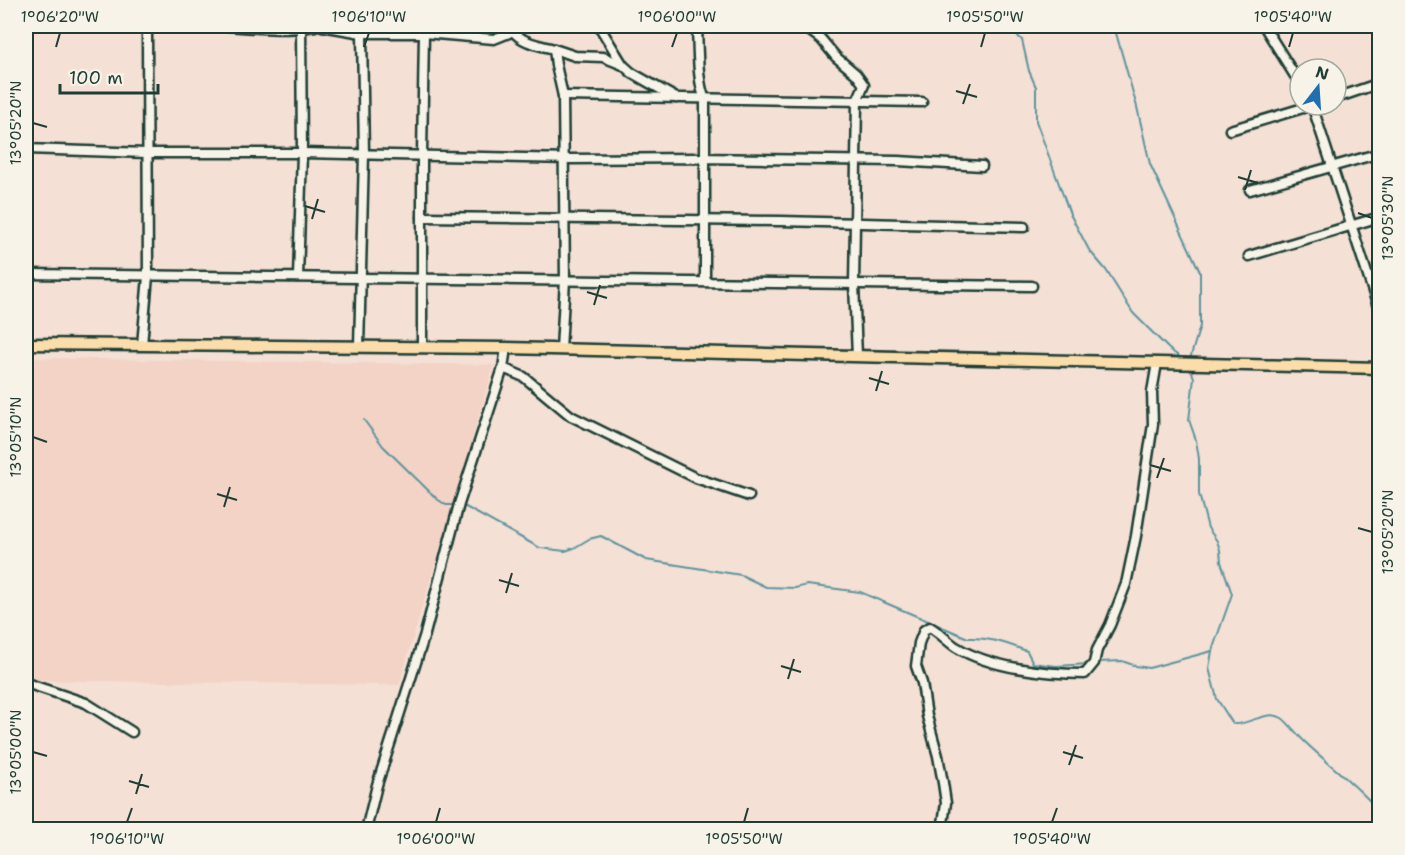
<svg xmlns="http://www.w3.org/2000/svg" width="1405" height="855" font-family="'Shantell Sans',sans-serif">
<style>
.built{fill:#f2d3c6}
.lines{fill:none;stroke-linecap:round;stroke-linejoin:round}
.stream{stroke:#5d949f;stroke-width:2}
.minor-casing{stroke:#1f3d34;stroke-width:13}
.major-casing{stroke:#1f3d34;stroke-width:15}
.minor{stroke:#f7f3e8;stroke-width:8}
.major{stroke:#fbddab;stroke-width:10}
.ticks{fill:none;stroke:#1f3d34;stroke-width:2}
.neatline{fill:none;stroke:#1f3d34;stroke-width:2}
.ticks-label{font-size:15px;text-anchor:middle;fill:#1f3d34}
</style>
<rect width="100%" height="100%" fill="#f4e0d4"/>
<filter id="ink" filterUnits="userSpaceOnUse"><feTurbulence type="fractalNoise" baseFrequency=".0167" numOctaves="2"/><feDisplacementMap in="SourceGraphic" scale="12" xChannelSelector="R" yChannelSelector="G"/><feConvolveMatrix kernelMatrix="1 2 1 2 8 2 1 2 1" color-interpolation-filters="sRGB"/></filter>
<g filter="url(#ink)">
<path class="built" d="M26,358l468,7 -95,320 -373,-5z"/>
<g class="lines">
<g class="stream">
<path d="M1007,26l15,14 7,31 7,16v34l34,93 19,36 17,20 27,43 36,36 15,11"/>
<path d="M1114,26l23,81 13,57 50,108v54l-10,33"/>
<path d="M1191,369l3,9 -5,42 7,20 3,19v35l9,34 9,13 3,9 1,12 11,32 -20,57 -3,17 8,31 16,25c15,2 33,-15 49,-6 6,4 17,19 23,24 25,24 52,43 75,70"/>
<path d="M364,420l19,26 54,53 9,6h10"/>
<path d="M462,505l78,43 25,3 9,-3 15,-9 12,-3 45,24 95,15 25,12 29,1 12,-3 53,7 108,46c22,-1 39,6 59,13l6,12 23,3 33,-2"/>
<path d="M1098,662l24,-1 14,5 13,2 63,-17"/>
</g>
<g class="minor-casing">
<g id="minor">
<path d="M228,26c29,2 59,5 87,0"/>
<path d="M322,26l40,7"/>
<path d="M599,26l24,39"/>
<path d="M697,26c1,19 0,57 8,73v182"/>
<path d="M803,26l18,13 15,18 20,17 8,11 -7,16 -3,183 3,72"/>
<path d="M1264,26l36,58"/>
<path d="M512,30c10,13 27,15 42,19l2,16 7,31 2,184 -4,69"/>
<path d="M554,49l21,7 28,1 20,8 9,8 44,25"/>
<path d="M563,96l359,6"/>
<path d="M1336,98l44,-15"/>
<path d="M1312,105l68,208"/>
<path d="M1230,130l83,-25"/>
<path d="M26,149l121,4h155l269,6 125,-1 202,3 84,5"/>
<path d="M1250,190l130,-37"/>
<path d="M422,217l359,4 243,6"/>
<path d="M1249,256l131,-39"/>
<path d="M26,274l1006,12"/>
<path d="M298,277l4,-124 -1,-125"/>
<path d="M142,345l6,-69 -1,-243 2,-7"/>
<path d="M359,347l5,-193 -2,-121h62l70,6 15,-6 7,-7h13"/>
<path d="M422,347v-192l2,-122"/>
<path d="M503,368l21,9 47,39 125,62 53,18"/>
<path d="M26,683l60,20 46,29"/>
<path d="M366,830l11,-45 48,-151 34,-130 44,-136 3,-20"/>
<path d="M942,830l4,-27 -3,-20 -5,-27 -11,-40 -5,-33 -6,-17 3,-23 5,-13 6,-3c10,6 17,14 26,20 34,21 90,27 129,27l9,-11 3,-13 13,-25 16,-41 10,-48 17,-112 -1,-32 5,-29"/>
</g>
</g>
<g class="major-casing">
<path id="major" d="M26,344l480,4 874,20"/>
</g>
<use href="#minor" class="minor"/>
<use href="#major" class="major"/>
</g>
</g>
<path class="ticks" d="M56,47l4,-14M364,47l5,-14M672,47l5,-14M981,47l4,-14M1289,47l4,-14M956,91l21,6M963,104l7,-20M33,123l14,4M1238,177l20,6M1245,190l6,-20M305,206l20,6M1358,213l14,5M312,219l6,-20M587,292l20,6M594,305l6,-20M869,378l20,6M876,391l6,-20M33,437l14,5M1150,465l21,6M1157,478l7,-20M217,494l20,6M224,507l6,-20M1358,528l14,4M499,580l20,6M506,593l6,-20M781,666l20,6M788,679l6,-20M33,752l14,4M1063,752l20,6M1069,765l7,-20M129,781l20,6M136,794l6,-20M127,822l5,-14M436,822l4,-14M744,822l4,-14M1052,822l5,-14"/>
<rect width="1405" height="855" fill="none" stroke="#f7f3e8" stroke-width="66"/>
<g transform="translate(1318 87) rotate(17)"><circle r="28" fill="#f7f3e8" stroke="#a1aaa0" stroke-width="1.5"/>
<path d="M0-4.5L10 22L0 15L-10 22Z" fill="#1f6fb2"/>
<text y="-9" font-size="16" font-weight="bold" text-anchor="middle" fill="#1f3d34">N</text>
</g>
<path d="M60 84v9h98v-9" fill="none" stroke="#1f3d34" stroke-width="3"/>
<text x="69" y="84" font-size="18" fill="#1f3d34" stroke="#f7f3e8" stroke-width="4.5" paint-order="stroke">100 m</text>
<rect x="33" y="33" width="1339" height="789" class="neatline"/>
<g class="ticks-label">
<text x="60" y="22">1°06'20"W</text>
<text x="369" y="22">1°06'10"W</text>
<text x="677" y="22">1°06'00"W</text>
<text x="985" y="22">1°05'50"W</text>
<text x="1293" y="22">1°05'40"W</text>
<text transform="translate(16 123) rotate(-90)" y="5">13°05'20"N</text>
<text transform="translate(1388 218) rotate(-90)" y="5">13°05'30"N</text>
<text transform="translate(16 437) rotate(-90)" y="5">13°05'10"N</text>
<text transform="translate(1388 532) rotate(-90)" y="5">13°05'20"N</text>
<text transform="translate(16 752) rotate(-90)" y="5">13°05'00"N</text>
<text x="127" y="844">1°06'10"W</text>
<text x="436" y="844">1°06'00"W</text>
<text x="744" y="844">1°05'50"W</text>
<text x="1052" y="844">1°05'40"W</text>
</g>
</svg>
